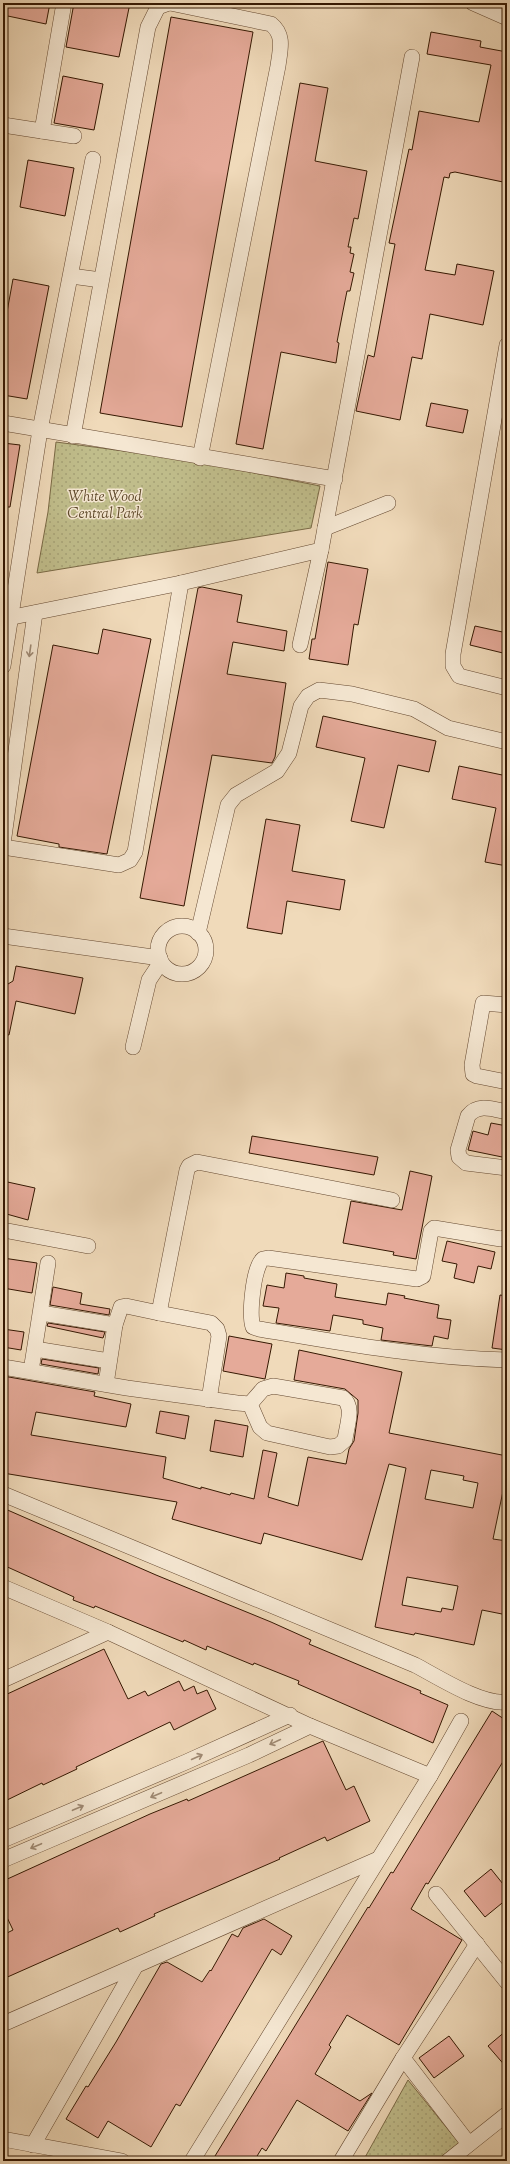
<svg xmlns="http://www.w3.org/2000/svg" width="510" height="2164" font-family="'Sorts Mill Goudy',serif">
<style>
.park{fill:url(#park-dots);stroke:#7a6a46}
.building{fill:#e5aa99;stroke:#351802;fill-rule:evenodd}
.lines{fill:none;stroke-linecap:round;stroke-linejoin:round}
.minor-casing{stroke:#644830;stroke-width:16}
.minor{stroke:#f5e7d2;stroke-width:15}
.oneway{stroke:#9f8a74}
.labels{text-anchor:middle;stroke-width:3;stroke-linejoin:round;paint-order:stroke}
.park-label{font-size:15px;font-style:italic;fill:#5f4a2b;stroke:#f5e7d2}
</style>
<defs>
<pattern id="park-dots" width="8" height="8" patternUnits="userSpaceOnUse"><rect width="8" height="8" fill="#c0bd8b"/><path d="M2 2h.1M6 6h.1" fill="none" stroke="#a6a276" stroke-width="1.8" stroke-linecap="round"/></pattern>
</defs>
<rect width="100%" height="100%" fill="#f0daba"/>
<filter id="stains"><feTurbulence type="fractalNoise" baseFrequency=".005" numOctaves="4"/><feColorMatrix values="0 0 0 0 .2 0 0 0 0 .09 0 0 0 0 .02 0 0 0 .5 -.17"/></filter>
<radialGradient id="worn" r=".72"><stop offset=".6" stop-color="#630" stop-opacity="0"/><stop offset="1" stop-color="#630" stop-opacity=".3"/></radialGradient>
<g class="park">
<path d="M56,442l128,17 136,27 -9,42 -274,45 11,-61z"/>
<path d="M408,2080l51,63 -23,18h-73z"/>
</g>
<g class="building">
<path d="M3,3h47l-4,21 -43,-9z"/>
<path d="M74,3h56l-11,54 -53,-10z"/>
<path d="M171,17l82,15 -71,395 -82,-14z"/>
<path d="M431,32l50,9 -1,6 27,5v108l-4,22 -48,-10 -5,1 -1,5 -5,-1 -19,93 30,5 2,-11 37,7 -11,54 -53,-11 -8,45 -10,-2 -12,63 -44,-9 12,-56 6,2 21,-113 -6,-1 20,-94 3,1 7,-39 60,11 12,-57 -64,-11z"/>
<path d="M63,76l40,8 -9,46 -40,-7z"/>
<path d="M300,83l28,5 -13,73 52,10 -9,48 -4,-1 -6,29h3l-1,6 4,1 -4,18 4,1 -4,18h-3l-4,20 -6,31 2,1 -3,20 -55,-11 -18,97 -27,-5z"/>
<path d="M28,160l46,8 -9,48 -45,-9z"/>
<path d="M13,279l36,7 -22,113 -24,-4v-61z"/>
<path d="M431,403l37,7 -5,23 -37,-7z"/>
<path d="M3,443l17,2 -10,62h-7z"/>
<path d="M328,562l40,7 -10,56 -4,-1 -6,41 -39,-6 3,-20h3z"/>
<path d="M202,587l40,8 -5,27 50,9 -3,20 -51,-9 -6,32 59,9 -11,74 -3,6 -60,-8 -28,151 -44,-8 58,-310z"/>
<path d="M475,626l32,7v21l-37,-9z"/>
<path d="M103,629l48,10 -44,215 -48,-7v-3l-42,-8 36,-191 45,9z"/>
<path d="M323,716l113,25 -7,31 -31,-7 -14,63 -33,-7 14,-63 -49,-11z"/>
<path d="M459,766l48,10v90l-22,-4 11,-54 -44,-9z"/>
<path d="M266,819l34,6 -8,46 53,9 -5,30 -53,-9 -5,33 -35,-6z"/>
<path d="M16,966l67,12 -8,36 -59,-13 -7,34 -6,-1v-47l10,-6z"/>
<path d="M491,1123l16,3 -3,14 3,1v17l-39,-8 5,-19 15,4z"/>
<path d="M252,1136l126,21 -4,18 -125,-22z"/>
<path d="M410,1171l22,5 -16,83 -23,-4 1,-3 -51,-9 8,-42 51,9z"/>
<path d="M3,1181l32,7 -7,32 -25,-7z"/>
<path d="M447,1241l48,11 -4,17 -13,-3 -4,17 -20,-5 3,-14 -15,-3z"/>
<path d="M3,1258l34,5 -5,30 -29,-5z"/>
<path d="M286,1273l18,3v2l33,6 -2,13 51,8 2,-12 17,3 -1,2 35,7 -2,13 14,2 -3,19 -14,-3 -2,10 -51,-6 2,-12 -20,-4v-4l-30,-5 -3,16 -54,-8 3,-15 -16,-2 4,-21 17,3z"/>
<path d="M53,1287l29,6 -2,11 30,5 -1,6 -59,-10z"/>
<path d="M500,1295l7,1v54l-15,-2z"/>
<path d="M48,1323l57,9 -2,6 -56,-12z"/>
<path d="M3,1329l21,3 -3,18 -18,-3z"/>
<path d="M229,1336l43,8 -7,35 -42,-8z"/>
<path d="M299,1350l103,22 -13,61 118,23v16l-14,67 14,2v74l-25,-5 -8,35 -59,-12 -1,2 -39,-8 31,-159 -17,-4 -27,96 -98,-27 -3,11 -89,-25 5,-17 -174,-29v-97l92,16 -1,4 37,8 -5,23 -90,-15 -5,23 135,22 -3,21 38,11v-2l29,8 1,-2 23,6 9,-49 14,3 -9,44 30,9 10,-49 38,7 3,-15 5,-8 4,-28v-13l-13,-11 -51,-9zM431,1470l33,6 -1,4 15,3 -5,25 -48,-9zM407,1577l51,9 -5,24 -11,-2 -1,4 -39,-7z"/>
<path d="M42,1359l57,9 -1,6 -57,-10z"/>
<path d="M160,1411l29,5 -4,23 -29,-6z"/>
<path d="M215,1420l33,6 -5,31 -33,-6z"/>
<path d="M3,1508l153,67 115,47 40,18 -2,4 112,47 -1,2 28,12 -15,38 -135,-59 1,-3 -45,-18 -1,2 -46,-19 -1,4 -22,-10 -1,2 -88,-36 -1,2 -21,-8 1,-3 -71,-32z"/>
<path d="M104,1649l24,50 17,-8 3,5 31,-15 5,10 10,-5 3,8 10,-4 9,19 -42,21 -4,-8 -94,45 1,2 -34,16 -1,-2 -39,19v-106z"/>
<path d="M492,1711l15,10v34l-79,129 -2,-1 -15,26 51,31 -63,105 -52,-30 -18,30 2,2 -16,27 45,27 12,-8 -24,38 -51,-31 -31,51 -4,-3 -8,13h-31l-8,-5 153,-249 1,1 22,-36 2,1z"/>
<path d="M323,1741l23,49 8,-4 16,35 -43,20 -2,-4 -46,21 1,1 -126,55 1,2 -35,16 -2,-4 -115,51v-44l10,-5 -10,-21v-28l147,-67 37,-15 1,2z"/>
<path d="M491,1869l16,20v10l-22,18 -21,-26z"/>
<path d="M264,1919l28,17 -11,19 -9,-6 -92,157 -4,-2 -25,43 -43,-26 -10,17 -32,-19 20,-33 2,1 28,-45 45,-78 6,-2 35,20 8,-12 1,1 21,-37 6,3 5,-9z"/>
<path d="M507,2030v38l-19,-22z"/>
<path d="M449,2036l15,20 -30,22 -15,-20z"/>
</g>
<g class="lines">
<g class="minor-casing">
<g id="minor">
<path d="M170,3l101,21c14,11 9,26 7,42l-78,392"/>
<path d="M473,3l34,15"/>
<path d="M3,125l71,11"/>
<path d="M42,131l22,-128"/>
<path d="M71,276l30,4"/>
<path d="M507,345l-54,309v12l6,10 48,12"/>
<path d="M3,423l332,56"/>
<path d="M73,436l75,-409 10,-20 11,-4"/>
<path d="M325,528l63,-25"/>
<path d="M3,619l178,-36 140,-33"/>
<path d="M300,645l21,-95 91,-493"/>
<path d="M3,666l37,-236 53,-271"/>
<path d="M3,844l32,-231"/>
<path d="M3,847l116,18 11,-5 5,-8 46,-269"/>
<circle cx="182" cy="950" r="24"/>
<path d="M198,933l30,-128 8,-10 41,-24 12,-18 12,-47 7,-10 11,-6 33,4 62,15 34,19 59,14"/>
<path d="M3,936l157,22"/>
<path d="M507,1005l-24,-2 -11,62 1,9 4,2 30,6"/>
<path d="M133,1047l16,-67 12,-18"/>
<path d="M507,1112c-14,-3 -29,-9 -39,4l-10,34 1,7 7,6 41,5"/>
<path d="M3,1230l85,16"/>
<path d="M507,1237l-6,2 -67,-11 -3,3 -8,45 -6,3 -149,-21 -5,1c-10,8 -14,56 -10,68l6,2c82,14 164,29 248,31"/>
<path d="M41,1313l74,12"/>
<path d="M159,1313l52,10 6,6 2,7 -10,64"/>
<path d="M35,1349l74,12"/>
<path d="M3,1367l124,21 110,15 13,1 13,-15 10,-3 70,12c12,9 3,30 2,42l-7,6 -8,1 -63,-14 -7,-6 -10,-23"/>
<path d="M31,1371l17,-108"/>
<path d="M106,1384l9,-59 6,-18 5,-1 33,7 28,-143 2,-4 8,-4 195,38"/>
<path d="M3,1494l412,171c23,12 66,40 92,37"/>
<path d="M3,1587l105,45 202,94 120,50"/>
<path d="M3,1680l105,-48"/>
<path d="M3,1840l183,-78 104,-47"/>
<path d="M3,1860l246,-105 61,-29"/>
<path d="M436,1894l71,88"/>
<path d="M3,2024l375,-165"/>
<path d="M403,2058l66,86"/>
<path d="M3,2139l119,22"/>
<path d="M33,2145l102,-178"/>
<path d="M192,2161l238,-385 31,-55"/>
<path d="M341,2161l62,-103 74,-114"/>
<path d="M448,2161l59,-47"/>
</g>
</g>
<use href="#minor" class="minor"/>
</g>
<defs><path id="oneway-shaft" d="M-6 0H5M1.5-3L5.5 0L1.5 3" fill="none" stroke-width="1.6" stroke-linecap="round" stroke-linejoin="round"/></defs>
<g class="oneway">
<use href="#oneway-shaft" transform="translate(30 651) rotate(98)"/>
<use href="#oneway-shaft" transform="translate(275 1742) rotate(155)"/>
<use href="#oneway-shaft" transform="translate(197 1757) rotate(-24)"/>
<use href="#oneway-shaft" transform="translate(156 1795) rotate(157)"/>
<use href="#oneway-shaft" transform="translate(78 1808) rotate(-23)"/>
<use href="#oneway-shaft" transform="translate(36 1846) rotate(157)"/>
</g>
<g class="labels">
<g class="park-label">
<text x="105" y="501">White Wood<tspan x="105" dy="17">Central Park</tspan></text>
</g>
</g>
<rect width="510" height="2164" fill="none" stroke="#f0daba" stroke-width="16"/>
<rect x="4" y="4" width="502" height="2156" fill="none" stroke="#351802" stroke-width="2"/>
<rect x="8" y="8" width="494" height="2148" fill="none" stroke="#351802"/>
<rect width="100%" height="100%" filter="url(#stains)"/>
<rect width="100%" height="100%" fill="url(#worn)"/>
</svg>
